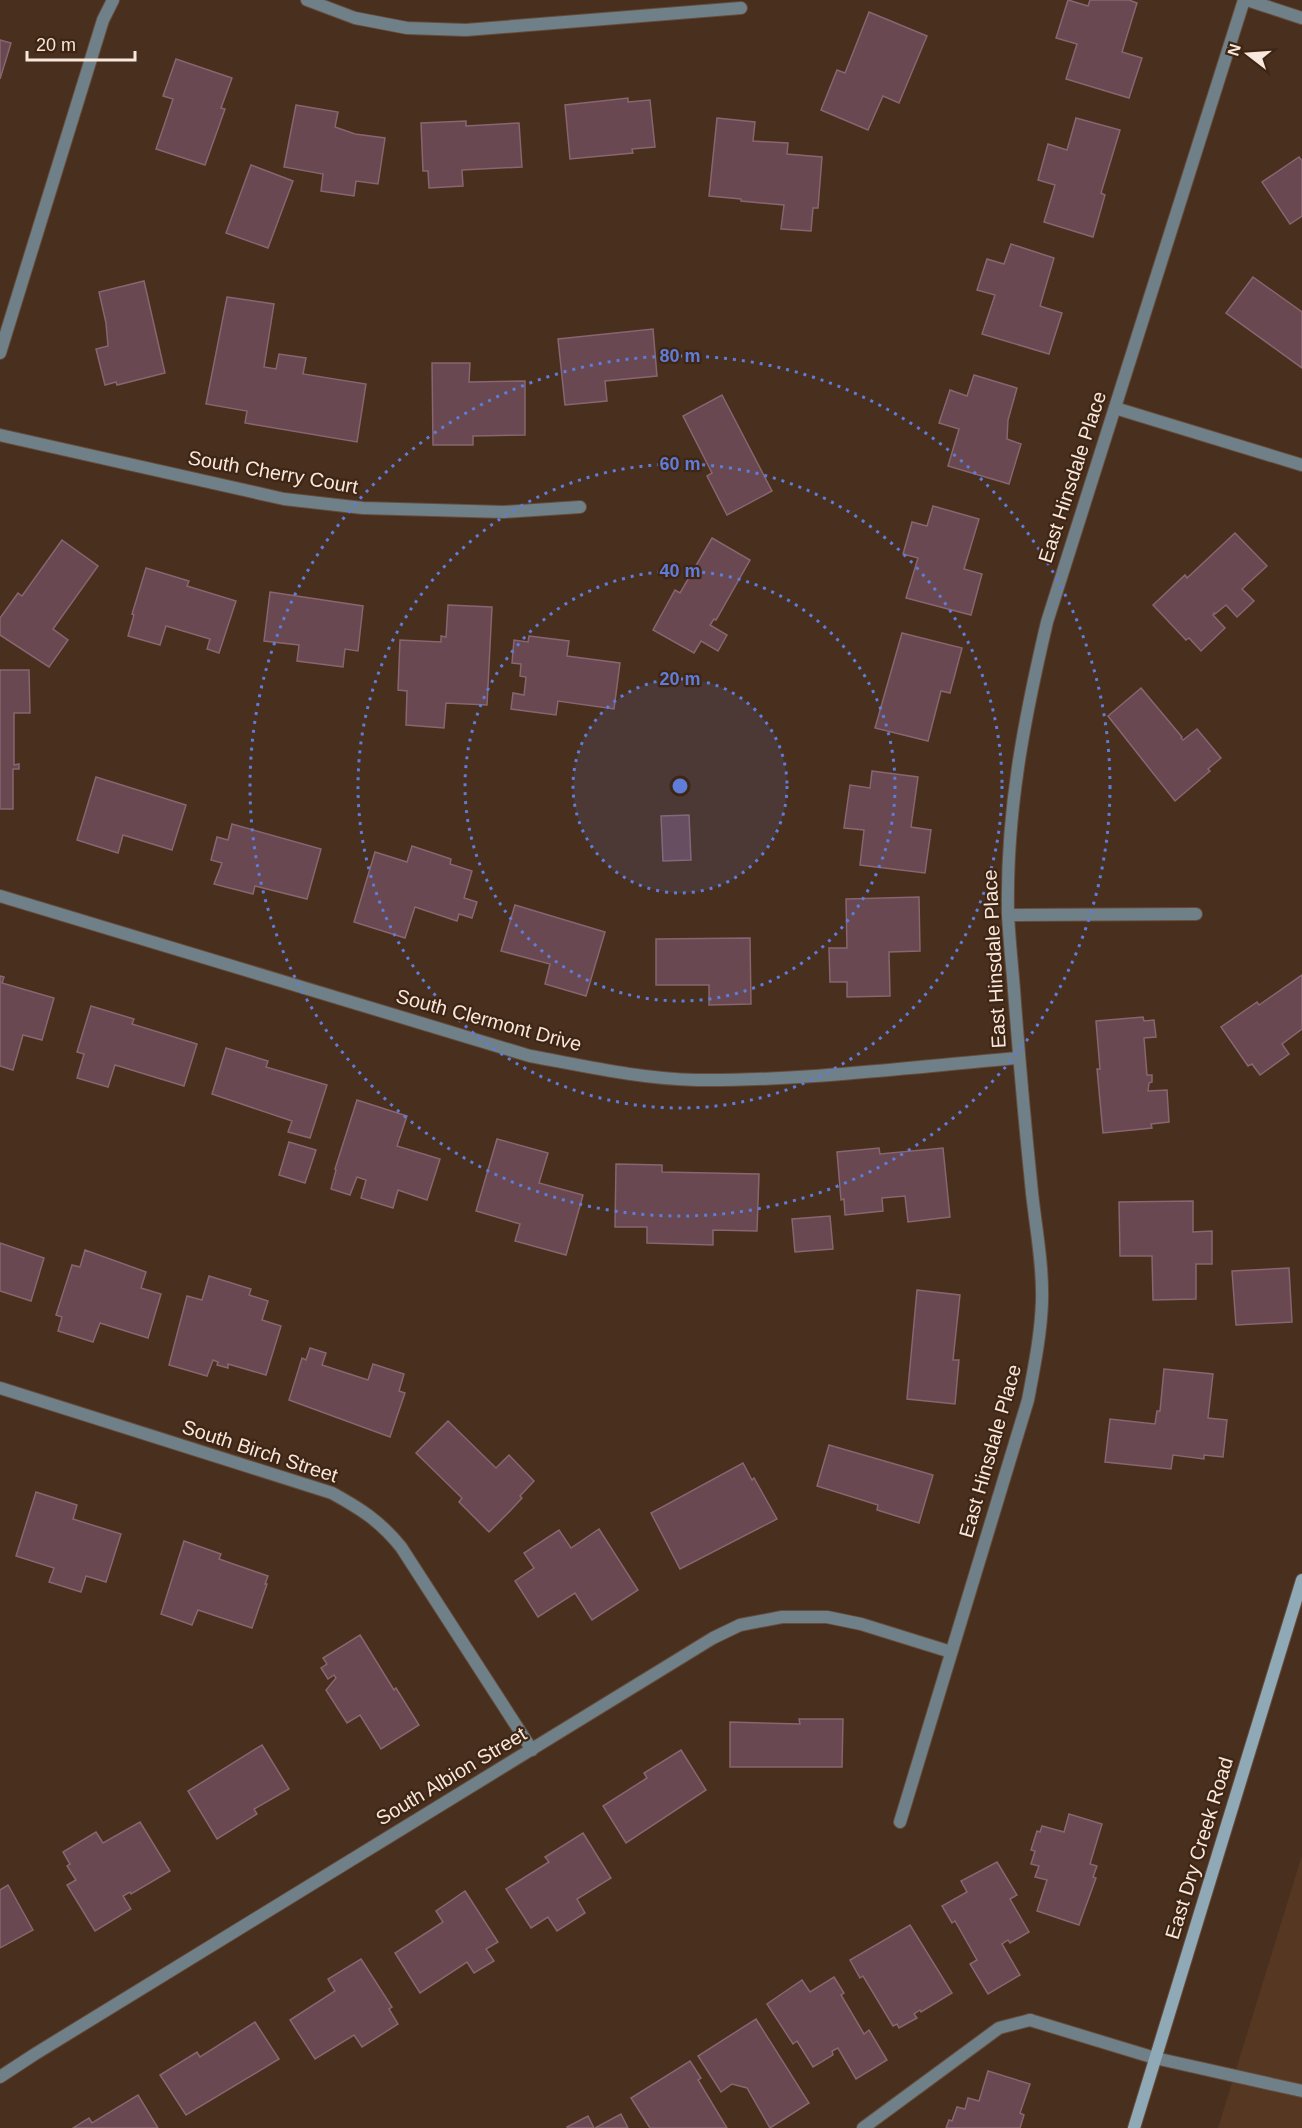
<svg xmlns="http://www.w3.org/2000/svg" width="1302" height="2128" font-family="Helvetica,sans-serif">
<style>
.built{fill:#563722}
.building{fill:#694851;stroke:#88656f;stroke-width:1.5}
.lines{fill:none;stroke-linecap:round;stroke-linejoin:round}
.lane-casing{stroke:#654c3c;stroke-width:14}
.street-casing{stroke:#654c3c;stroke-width:14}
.secondary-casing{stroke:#654c3c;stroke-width:14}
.lane{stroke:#708088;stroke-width:12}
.street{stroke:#708088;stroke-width:12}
.secondary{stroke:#8fa9b7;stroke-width:12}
.ring{fill:none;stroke:#5f7cd9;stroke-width:3;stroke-dasharray:3 6}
.labels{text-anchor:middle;stroke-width:4.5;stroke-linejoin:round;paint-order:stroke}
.street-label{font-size:20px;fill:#f8e7dc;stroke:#3e2514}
.centre{fill:#5f7cd9;stroke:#3e2514;stroke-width:3}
.ring-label{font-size:18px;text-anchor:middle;font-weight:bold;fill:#5f7cd9;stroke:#3e2514;stroke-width:4.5;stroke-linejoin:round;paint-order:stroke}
</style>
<rect width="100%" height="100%" fill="#492f1e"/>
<path class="built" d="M1302,1855v273h-84z"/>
<g class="building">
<path d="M1068,0l20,6 2,-6h39l8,3 -15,49 20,6 -13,40 -63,-19 11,-35 -21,-6z"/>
<path d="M869,12l58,24 -28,67 -16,-7 -15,34 -47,-20 16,-40 8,3z"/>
<path d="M0,40l11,3 -11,36z"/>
<path d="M176,59l56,19 -11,30 4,1 -20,56 -49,-16 17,-50 -10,-3z"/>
<path d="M628,98v4l22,-2 5,47 -23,2 1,4 -63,6 -5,-54z"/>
<path d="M296,105l42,7 -3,15 20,7 30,4 -7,46 -22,-3 -2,15 -33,-5 2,-17 -39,-7z"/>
<path d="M717,118l38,4 -2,19 35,2 -1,11 35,3 -4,51h-5l-2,23 -30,-2 3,-24 -43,-4v-2l-32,-3z"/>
<path d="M1076,118l44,12 -19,63 4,2 -12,42 -49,-15 11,-37 -17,-5 10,-36 19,6z"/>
<path d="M466,121v5l53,-3 3,44 -60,3 1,16 -34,2 -1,-17h-5l-2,-48z"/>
<path d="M1299,157l3,4v55l-12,8 -28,-42z"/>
<path d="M251,165l42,16 -25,67 -42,-15z"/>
<path d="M1011,244l43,14 -14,48 22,7 -13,41 -67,-20 13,-39 -18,-5 10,-31 17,5z"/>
<path d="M1253,277l49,35v56l-76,-55z"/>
<path d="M144,281l21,92 -48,12 -1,-3 -11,3 -9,-36 12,-3 -2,-23 -7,-31z"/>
<path d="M227,297l47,7 -10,63 12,2 3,-15 27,4 -3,16 63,10 -9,58 -112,-19 2,-12 -41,-7z"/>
<path d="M653,329l4,47 -52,5 2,20 -42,4 -7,-66z"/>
<path d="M432,363h38l-1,19 56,-1v54l-52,1v9h-40z"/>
<path d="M974,375l43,13 -9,32 -1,19 14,5 -12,40 -61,-18 11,-37 -20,-6 11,-33 17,6z"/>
<path d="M722,395l50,96 -45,24 -20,-39 5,-3 -29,-57z"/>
<path d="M933,506l46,13 -15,50 18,5 -11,41 -65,-17 12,-40 -15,-4 9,-32 15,4z"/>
<path d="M1235,533l32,33 -25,23 12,12 -17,16 -11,-12 -11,9 -1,-1 -1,2 12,13 -24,23 -12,-13 -3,2 -33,-35 32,-30 2,3z"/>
<path d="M712,538l38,22 -34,60 -2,-1 -4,6 17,10 -9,16 -17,-10 -7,12 -41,-23 22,-40 5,3z"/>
<path d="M62,540l36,26 -45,63 15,11 -19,27 -49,-32v-17l18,-25 4,3z"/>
<path d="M146,568l43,13 -2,5 49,15 -17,52 -12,-4 3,-10 -44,-13 -6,19 -32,-9 6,-21 -2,-1z"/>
<path d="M270,592l93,14 -5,45 -13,-2 -2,18 -46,-6 2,-16 -35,-4z"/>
<path d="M448,605l44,2 -5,98 -41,-2 -2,25 -38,-3 1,-34 -9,-1 2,-50 41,2v-6l5,1z"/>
<path d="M902,633l60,15 -12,45 -9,-2 -13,50 -53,-13z"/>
<path d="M529,636l40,5 -2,15 53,7 -6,46 -56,-8 -2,14 -45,-6 2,-16 11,2 2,-18 -6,-1 1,-12 -9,-1 2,-23 14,2z"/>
<path d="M0,670h29l1,43h-16v52l5,-1v5h-6v40h-13z"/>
<path d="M1141,688l41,49 -1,1 2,2 14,-11 24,29 -13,11 2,2 -35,30 -67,-85z"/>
<path d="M872,771l46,6 -7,50 20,3 -6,43 -65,-8 4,-35 -20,-2 6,-43 20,3z"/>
<path d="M96,777l90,28 -14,45 -49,-15 -5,18 -41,-13z"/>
<path d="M689,815l2,45 -28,1 -2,-45z"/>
<path d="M232,824l89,25 -14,50 -52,-13 -2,8 -39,-10 8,-21 -11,-3 6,-23 11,3z"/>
<path d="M412,846l39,13 -1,5 22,7 -8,27 13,4 -5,16 -13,-4 -2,7 -42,-14 -10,31 -51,-16 21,-70 32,10z"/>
<path d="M919,897l1,54 -31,1 1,44 -43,1v-15h-17l-1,-34h18l-1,-49z"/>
<path d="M515,905l90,27 -19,64 -41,-12 5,-20 -49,-13z"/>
<path d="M750,938l1,66 -42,1v-20h-53v-46z"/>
<path d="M1302,975v54l-20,15 7,10 -29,21 -8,-11 -4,2 -27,-39 36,-25 2,3z"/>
<path d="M0,976l4,1 -2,6 52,15 -12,42 -19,-5 -10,35 -13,-4z"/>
<path d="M91,1006l43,13 -2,5 65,20 -13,42 -69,-21 -7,22 -31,-9 7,-24 -7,-2z"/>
<path d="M1143,1017l1,4 10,-1 2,17 -12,1 3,37h5v7l-3,1 -1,8 19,-1 2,32 -18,2 1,4 -49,5 -6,-64h3l-4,-48z"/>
<path d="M226,1048l42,13 -2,6 61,18 -17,53 -22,-6 4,-11 -80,-27z"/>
<path d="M357,1100l50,16 -10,30 43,13 -13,41 -29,-10 -5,18 -32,-10 5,-18 -9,-3 -7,18 -19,-6 5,-19 -1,-1z"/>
<path d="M497,1139l51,14 -9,30 44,12 -17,60 -51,-14 5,-17 -44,-13z"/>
<path d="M289,1142l27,8 -11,33 -26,-8z"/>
<path d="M879,1148l1,6 63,-6 7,69 -42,5 -3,-26 -23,2 1,13 -38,4 -1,-16 -3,1 -4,-48z"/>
<path d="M616,1164l46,1v7l97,2 -2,57 -44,-1v15l-66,-2v-16h-32z"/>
<path d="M1193,1201v31l19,-1v33h-16v35l-43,1 -1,-44h-32l-1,-54z"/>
<path d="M830,1216l3,33 -38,3 -3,-33z"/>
<path d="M0,1243l44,15 -13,43 -31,-10z"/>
<path d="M85,1250l61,22 -5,16 20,6 -13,44 -48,-15 -7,19 -35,-11 4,-14 -6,-2 16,-50 8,2z"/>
<path d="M1289,1268l3,54 -56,3 -4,-54z"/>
<path d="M209,1276l42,13 -2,6 19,6 -6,19 19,6 -15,49 -38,-11v4l-11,-3 1,-3 -5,-2 -6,16 -38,-11 18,-69 15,4z"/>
<path d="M917,1290l43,5 -7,65h6l-4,44 -48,-5z"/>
<path d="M310,1348l16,5 -4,12 46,15 5,-16 31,10 -5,17 6,2 -15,44 -101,-37 13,-42 4,2z"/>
<path d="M1164,1369l49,5 -5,44 19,2 -4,37 -19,-2v4l-31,-4 -2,14 -66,-7 5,-43 45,5 2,-13h3z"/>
<path d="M448,1421l48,47 13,-13 25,26 -14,15 2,2 -12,13 -21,21 -30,-30 3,-4 -46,-45z"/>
<path d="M829,1445l104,30 -14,48 -42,-13 1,-5 -61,-19z"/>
<path d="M743,1463l9,17 2,-2 23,41 -97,50 -29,-56z"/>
<path d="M36,1492l41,13 -4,14 48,15 -15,48 -20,-6 -5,16 -32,-10 5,-14 -38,-12z"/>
<path d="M599,1529l39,61 -46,30 -17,-27 -37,24 -23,-36 19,-13 -10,-15 35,-23 12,18z"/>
<path d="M184,1541l37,13 -2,5 49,17 -3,8h2l-15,44 -54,-18 -6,15 -31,-11z"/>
<path d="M360,1635l34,55 2,-2 23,37 -38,24 -21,-34 -13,8 -21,-33 10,-12 -2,-3 -6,4 -7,-11 6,-4 -4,-6z"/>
<path d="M799,1719h44l-1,48h-112v-45l70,2z"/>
<path d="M262,1745l27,44 -35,20 3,5 -40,25 -29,-48z"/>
<path d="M681,1750l25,40 -80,53 -23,-37 44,-28 -3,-5z"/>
<path d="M1069,1814l33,10 -12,40 7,2 -4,11 3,1 -17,47 -42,-14 10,-31 -12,-3 4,-11 -8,-2 4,-13 -4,-1 6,-19 3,1 2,-6 22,6z"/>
<path d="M140,1822l30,49 -39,23 -1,-2 -7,4 8,13 -36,22 -28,-46 9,-5 -9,-14 3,-2 -7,-12 33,-20 7,11z"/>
<path d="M583,1833l28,45 -34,21 8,14 -28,18 -9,-14 -17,11 -25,-39 43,-27 -4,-5z"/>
<path d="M997,1862l20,33 -7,4 19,33 -19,11 -2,-3 -6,4 18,31 -32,19 -18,-30 7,-4 -22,-39 -3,2 -10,-17 25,-14 -6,-11z"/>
<path d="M8,1885l25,45 -33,18v-58z"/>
<path d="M465,1891l33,51 -12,7 8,12 -20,12 -7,-11 -47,31 -25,-40 48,-31 -7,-11z"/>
<path d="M910,1925l42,68 -31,19 -1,-2 -6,4 3,4 -18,10 -2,-4 -4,2 -30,-50 -3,2 -10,-18z"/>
<path d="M361,1959l31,48 -3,2 9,15 -36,23 -8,-12 -39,24 -25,-39 45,-29 -7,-12z"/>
<path d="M834,1977l10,16 -3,2 23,39 5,-4 18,30 -31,19 -18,-31 -6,3 1,4 -20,12 -16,-26 -4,3 -26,-40 35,-24 8,12z"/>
<path d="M756,2019l53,84 -39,25 -23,-40 -15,-4 -11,8 -23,-36z"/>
<path d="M255,2022l24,37 -93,56 -26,-40 37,-23 3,5z"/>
<path d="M690,2061l11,17 -3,2 29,48h-77l-19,-30z"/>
<path d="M988,2071l42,13 -10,29 4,2 -4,13h-74l3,-8 3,1 5,-14 8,2 3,-11 11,3z"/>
<path d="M138,2095l20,33h-85l16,-10 3,5z"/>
<path d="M621,2114l7,14h-33z"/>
<path d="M588,2116l6,12h-26l-1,-1z"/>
</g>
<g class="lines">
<g class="lane-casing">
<path id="lane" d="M1030,2020l125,38 147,33"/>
</g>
<g class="street-casing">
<g id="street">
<path d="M307,0l48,18 52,10 59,2 275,-22"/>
<path d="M1247,0l55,18"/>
<path d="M0,353l103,-333 10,-20"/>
<path d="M1115,408l187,57"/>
<path d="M0,435l284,64 79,9 141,4 76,-5"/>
<path d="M0,896l530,160c55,10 111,23 167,24 106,1 216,-13 322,-22"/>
<path d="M1008,915l188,-1"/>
<path d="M0,1388l332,105c29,16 48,28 69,54l131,203"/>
<path d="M900,1822l128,-422c6,-32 13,-66 14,-99 1,-36 -6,-72 -10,-108 -7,-68 -13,-135 -18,-203 -2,-26 -5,-52 -6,-77 -2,-101 16,-193 39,-291l197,-622"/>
<path d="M0,2077l35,-23 678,-416 27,-13 42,-8h45l34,7 90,28"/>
<path d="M863,2128l136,-100 31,-8"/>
</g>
</g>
<g class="secondary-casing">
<path id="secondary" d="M1134,2128l168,-548"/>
</g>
<use href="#lane" class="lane"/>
<use href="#street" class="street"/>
<use href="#secondary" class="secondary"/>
</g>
<circle cx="680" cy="786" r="107" fill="#5f7cd9" fill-opacity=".12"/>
<g class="ring">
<circle cx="680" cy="786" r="107"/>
<circle cx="680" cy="786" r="215"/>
<circle cx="680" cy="786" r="322"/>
<circle cx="680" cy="786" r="430"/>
</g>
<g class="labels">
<g class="street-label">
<text transform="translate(273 472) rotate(10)" y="7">South Cherry Court</text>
<text transform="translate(1072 477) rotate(-72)" y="7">East Hinsdale Place</text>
<text transform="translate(994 959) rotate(-93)" y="7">East Hinsdale Place</text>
<text transform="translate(489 1020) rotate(15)" y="7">South Clermont Drive</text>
<text transform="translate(260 1451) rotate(18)" y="7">South Birch Street</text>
<text transform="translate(990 1451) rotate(-74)" y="7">East Hinsdale Place</text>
<text transform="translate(451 1776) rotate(-31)" y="7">South Albion Street</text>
<text transform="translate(1199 1848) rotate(-73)" y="7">East Dry Creek Road</text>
</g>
</g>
<circle cx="680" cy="786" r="9" class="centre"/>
<g class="ring-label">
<text x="680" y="362">80 m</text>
<text x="680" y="470">60 m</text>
<text x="680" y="577">40 m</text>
<text x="680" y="685">20 m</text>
</g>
<g transform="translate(1248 54) rotate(287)" stroke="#3e2514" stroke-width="4.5" paint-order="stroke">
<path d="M0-4.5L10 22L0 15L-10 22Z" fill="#f8e7dc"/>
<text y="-9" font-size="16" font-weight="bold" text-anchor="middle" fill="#f8e7dc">N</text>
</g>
<path d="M27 51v9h108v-9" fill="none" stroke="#f8e7dc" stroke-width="3"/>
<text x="36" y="51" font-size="18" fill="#f8e7dc" stroke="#3e2514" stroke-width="4.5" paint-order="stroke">20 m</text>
</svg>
